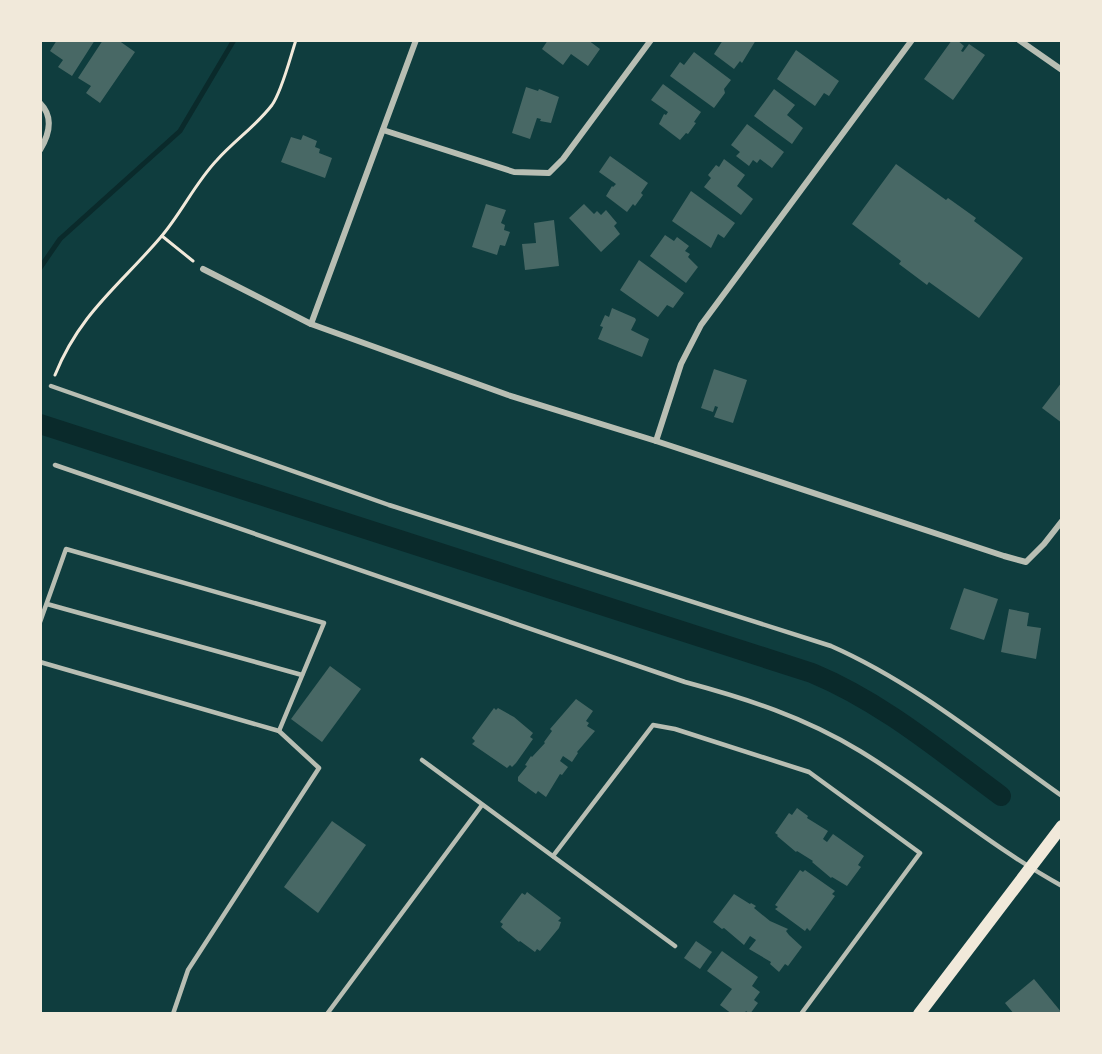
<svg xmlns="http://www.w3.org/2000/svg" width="1102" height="1054" font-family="Figtree,sans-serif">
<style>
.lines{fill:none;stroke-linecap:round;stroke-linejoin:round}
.stream{stroke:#0a2a2b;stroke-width:5}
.canal{stroke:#0a2a2b;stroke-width:20}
.building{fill:#486865}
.path{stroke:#f1e9da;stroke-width:3}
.service{stroke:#b8beb3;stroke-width:4.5}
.minor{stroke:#b8beb3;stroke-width:6}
.secondary{stroke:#f1e9da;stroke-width:12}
</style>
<rect width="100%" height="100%" fill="#0f3d3e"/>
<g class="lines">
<path class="stream" d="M40,268l20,-29 120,-108 54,-91"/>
<path class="canal" d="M40,424l772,249c70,29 128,78 189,123"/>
</g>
<g class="building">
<path d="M57,40h38l-23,36 -14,-9 5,-7 -13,-9z"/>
<path d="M103,40h15l17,12 -35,51 -14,-10 5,-7 -13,-8z"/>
<path d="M548,40h40l12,9 -12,17 -17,-12 -8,11 -21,-16z"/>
<path d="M723,40h33l-14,23 -2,-2 -6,8 -20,-15z"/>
<path d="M952,40h5l7,6 -3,5 2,1 6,-8 16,11 -32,45 -29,-21z"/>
<path d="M796,50l43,31 -10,15 -5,-3 -9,13 -38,-27z"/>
<path d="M694,52l37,28 -7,9 1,4 -11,15 -44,-32 10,-14 4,3z"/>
<path d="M663,84l38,28 -7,10 2,1 -8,11 -2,-1 -6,7 -21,-16 5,-10 2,1 2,-3 -17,-12z"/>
<path d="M526,87l12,4 1,-2 20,8 -8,26 -11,-2 1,-2 -4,-1 -7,21 -18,-6z"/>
<path d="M774,89l21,16 -8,10 16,13 -11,16 -38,-28z"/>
<path d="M747,124l37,28 -12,16 -12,-9 -3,4 -4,-3 -4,6 -13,-10 4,-4 -9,-7z"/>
<path d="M303,135l14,6 -2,6 5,2 -1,4 13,5 -7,20 -44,-16 10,-25 10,3z"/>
<path d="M610,156l38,27 -7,10 2,2 -8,11 -2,-2 -6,8 -21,-16 6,-10 1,1 3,-3 -17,-12z"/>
<path d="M724,159l21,16 -8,11 16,13 -12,16 -37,-28 7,-9 -3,-3 8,-10 3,2z"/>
<path d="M896,164l50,36 2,-2 28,20 -2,3 49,37 -44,60 -50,-36 -2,3 -28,-21 2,-3 -49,-37z"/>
<path d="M691,191l44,32 -11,15 -6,-4 -7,14 -39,-27z"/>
<path d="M486,204l20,6 -5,13 4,2 -1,5 6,2 -5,14 -5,-1 -3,10 -25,-8z"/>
<path d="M584,204l10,10 3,-3 4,4 5,-5 11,13 -3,3 6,8 -19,18 -32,-34z"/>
<path d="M554,220l5,46 -34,4 -3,-26 14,-1 -2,-20z"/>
<path d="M665,235l9,6 3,-4 12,9 -4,5 5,3 -2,3 10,10 -12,16 -36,-27z"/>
<path d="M639,260l45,33 -11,15 -6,-3 -9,12 -38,-27z"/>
<path d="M612,308l23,10 1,2 -5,10 18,9 -7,18 -44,-18 5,-12 -3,-1 5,-11 4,2z"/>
<path d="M714,369l33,11 -14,43 -19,-6 4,-10 -3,-1 -2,6 -12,-4z"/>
<path d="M1062,382v41l-20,-15z"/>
<path d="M964,588l34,11 -14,41 -34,-11z"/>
<path d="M1009,609l20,4 -2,13 14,2 -5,31 -35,-7z"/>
<path d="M330,666l31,23 -39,53 -31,-23z"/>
<path d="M576,699l17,12 -7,10 3,2 -2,3 8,5 -18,21 1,1 -6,9 -9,-6 -3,5 8,6 -6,8 -2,-1 -14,23 -8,-6 -2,3 -18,-13v-4l9,-11 -2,-1 6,-9 1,1 13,-14 -1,-1 8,-11 -2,-2z"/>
<path d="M494,708l2,2 2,-2 16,9 19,16 -3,4 3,2 -17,24 -4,4 -2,-2 -3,3 -35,-24 3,-3 -3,-3z"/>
<path d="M797,808l11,8 -1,2 21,13 -5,8 4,3 6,-8 31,22 -6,9 3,2 -14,19 -15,-9 -1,1 -19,-16 1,-1 -16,-10 -1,1 -19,-16 1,-1 -3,-2 14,-20 3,2z"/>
<path d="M332,821l34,24 -48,68 -34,-26z"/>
<path d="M800,870l3,2 2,-2 30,21 -3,3 3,2 -25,35 -3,-3 -2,3 -30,-22 3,-2 -3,-2z"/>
<path d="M527,892l34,26 -3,3 3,1 -2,6 -19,23 -3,-2 -2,3 -15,-11 -1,1 -18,-15 2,-3 -3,-2 22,-29 3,2z"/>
<path d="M734,894l16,10 1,-1 5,3 -2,2 16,13 18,8 -2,2 3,4 13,12 -14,19 -3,-2 -6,8 -9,-8 1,-2 -22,-13 7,-9 -6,-4 -6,9 -20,-17 -2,1 -9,-7z"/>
<path d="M696,941l16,11 -12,17 -16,-11z"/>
<path d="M722,951l36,26 -6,9 8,6 -6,8 4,3 -8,11 -4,-3 -2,3h-12l-12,-9 12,-16 -25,-18z"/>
<path d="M1034,979l28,34v1h-48l-9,-11z"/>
</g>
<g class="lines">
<g class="path">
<path d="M162,236l31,25"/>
<path d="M55,375c25,-62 64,-89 105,-137 21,-24 35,-55 57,-78 18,-20 39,-34 55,-55 10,-14 18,-47 24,-65"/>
</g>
<g class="service">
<path d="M51,386l338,119 442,141c84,37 156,97 231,150"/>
<path d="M55,465l630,217c63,17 119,35 175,69 69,42 131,96 202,135"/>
<path d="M47,604l255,71"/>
<path d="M40,622l26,-73 258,74 -45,108 -239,-69"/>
<path d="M422,760l253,186"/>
<path d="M553,856l100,-131 22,4 134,43 111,81 -119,161"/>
<path d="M173,1014l15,-44 131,-202 -40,-37"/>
<path d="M327,1014l155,-209"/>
</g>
<g class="minor">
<path d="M1019,40l43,30"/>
<path d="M40,103c14,14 9,32 0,47"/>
<path d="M383,130l131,42 35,1 14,-14 88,-119"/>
<path d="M203,269l108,55 197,71 148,46 348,115 22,6 18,-18 18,-23"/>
<path d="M311,324l105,-284"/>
<path d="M656,441l25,-77 20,-39 211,-285"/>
</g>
<path class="secondary" d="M919,1014l143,-188"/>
</g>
<rect width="1102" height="1054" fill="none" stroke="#f1e9da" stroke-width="84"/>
</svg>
